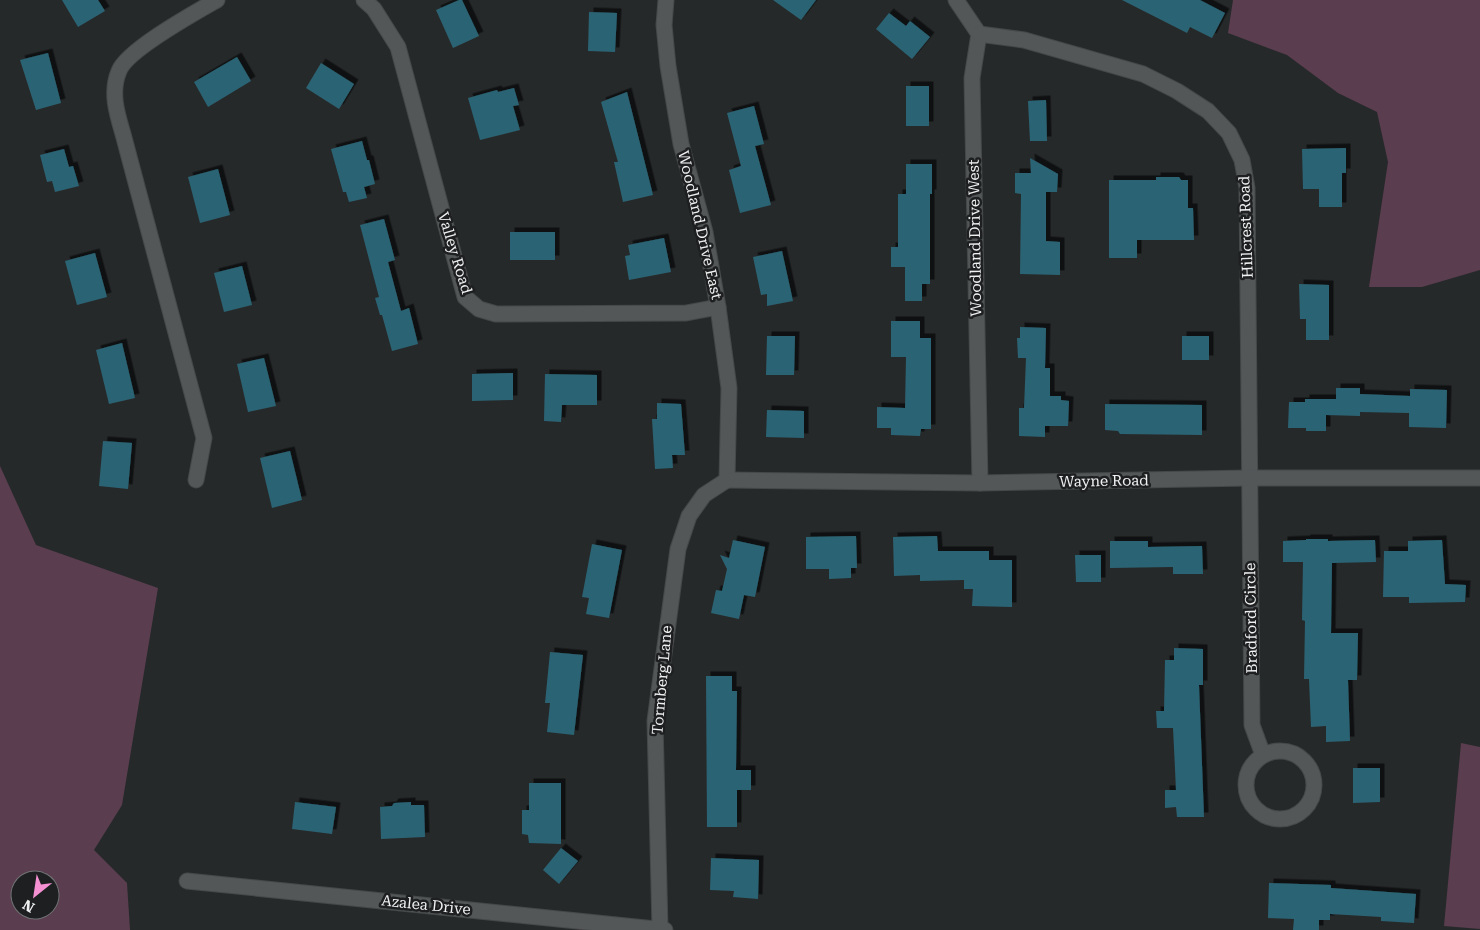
<svg xmlns="http://www.w3.org/2000/svg" width="1480" height="930" font-family="'Roboto Serif',serif">
<style>
.green{fill:#5a3d4f;fill-rule:evenodd}
.building{fill:#2c6373;filter:url(#shadow)}
.lines{fill:none;stroke-linecap:round;stroke-linejoin:round}
.street-casing{stroke:#454849;stroke-width:17}
.street{stroke:#535758;stroke-width:15}
.labels{text-anchor:middle;stroke-width:5;stroke-linejoin:round;paint-order:stroke}
.street-label{font-size:15px;fill:#f0f2f2;stroke:#1d1f20}
</style>
<defs>
<filter id="shadow"><feDropShadow dx="4.5" dy="-4.5" stdDeviation="0" flood-color="#0009"/></filter>
</defs>
<rect width="100%" height="100%" fill="#26292a"/>
<g class="green">
<path d="M1233,0h247v270l-58,17h-53l19,-125 -11,-50 -39,-19 -51,-38 -59,-22z"/>
<path d="M0,466l36,79 122,43 -36,217 -28,45 33,33 3,47h-130zM20,880h30v30h-30z"/>
<path d="M1461,743l19,4v182l-36,-3z"/>
</g>
<g class="building">
<path d="M62,0h36l7,11 -27,16z"/>
<path d="M459,0h3l17,36 -26,12 -17,-38z"/>
<path d="M773,0h43l-15,20z"/>
<path d="M1122,0h78l25,13 -13,25 -22,-11 -3,6z"/>
<path d="M589,12l28,1 -2,39 -27,-1z"/>
<path d="M889,13l17,13 4,-5 20,16 -18,22 -36,-30z"/>
<path d="M48,53l13,50 -25,7 -16,-50z"/>
<path d="M237,57l14,24 -43,26 -14,-25z"/>
<path d="M321,63l33,21 -15,25 -33,-21z"/>
<rect x="906" y="86" width="23" height="40"/>
<path d="M514,88l5,17 -6,1 7,24 -40,10 -12,-42 29,-8 1,2z"/>
<path d="M627,92l26,103 -30,7 -9,-40h4l-17,-60z"/>
<path d="M1046,100l1,41h-17l-2,-40z"/>
<path d="M754,106l10,38 -9,2 16,59 -31,8 -11,-43 12,-4 -14,-53z"/>
<path d="M362,141l5,19h2l6,24 -11,3 3,11 -18,4 -3,-10h-3l-12,-43z"/>
<path d="M1346,148v25h-4v34h-23v-18h-16l-1,-40z"/>
<path d="M64,149l5,18 4,-1 6,20 -24,6 -3,-11 -5,1 -7,-27z"/>
<path d="M1030,158l28,16 -1,18h-11v49l14,1v33l-40,-1 1,-80 -6,-1v-20h16z"/>
<path d="M906,164h26v30h-2v90h-8v17h-17v-34h-14v-20h7v-53h8z"/>
<path d="M218,169l12,46 -30,8 -12,-46z"/>
<path d="M1156,177h23l2,3h7v28h5l1,32h-57v18h-28v-78h47z"/>
<path d="M384,219l11,41 -7,2 13,49 8,-3 9,36 -26,7 -10,-36h-2l-5,-17 4,-1 -19,-72z"/>
<rect x="510" y="232" width="45" height="28"/>
<path d="M664,238l7,34 -42,8 -4,-24 5,-1 -2,-10z"/>
<path d="M782,251l11,50 -26,5v-12l-6,1 -8,-38z"/>
<path d="M95,253l12,44 -30,8 -12,-44z"/>
<path d="M242,266l10,39 -28,7 -10,-39z"/>
<path d="M1299,284l30,1v55h-23v-21h-6z"/>
<path d="M891,321h29v17h11v91h-10l-1,7 -29,-1v-7h-14v-21l28,1 1,-51h-15z"/>
<path d="M1020,327l26,1 -1,40h5v28h11v4l8,1 -1,25h-23v11l-26,-1v-28h5l2,-50h-8l-1,-20h3z"/>
<path d="M767,336h28l-1,39h-28z"/>
<rect x="1182" y="336" width="27" height="24"/>
<path d="M122,343l13,55 -26,6 -13,-54z"/>
<path d="M264,358l12,48 -28,6 -11,-48z"/>
<path d="M513,373v27l-41,1v-27z"/>
<path d="M545,374l52,1v30h-35l-1,17 -17,-1z"/>
<path d="M1336,388h24v6l50,2v-7l37,1 -1,38 -37,-1v-14l-49,-1v4l-34,-1v16h-20v-3h-18l1,-26h16v-3h31z"/>
<path d="M657,403l24,1 4,51h-13l1,13 -18,1 -3,-50h5z"/>
<path d="M1105,404l97,1v30l-82,-1 -2,-3 -13,-1z"/>
<path d="M767,410l37,1v27l-38,-1z"/>
<path d="M103,441l29,2 -4,46 -29,-3z"/>
<path d="M290,451l12,49 -30,8 -12,-50z"/>
<path d="M856,536l1,32h-6v10l-22,1v-10h-23v-32z"/>
<path d="M937,536l1,15h51v9h23v47l-40,-1 1,-17h-9v-9l-44,1v-6l-26,1 -1,-39z"/>
<path d="M1306,539h22v2l47,-1 1,22 -44,1 -1,70h27l-1,47h-9l2,61 -24,1v-16l-15,1 -2,-48h-5l1,-58 -3,-1 1,-58h-20v-21l23,-1z"/>
<path d="M733,540l32,7 -10,50 -11,-2 -5,24 -28,-6 5,-23 6,1 5,-22 -7,-14 9,3z"/>
<path d="M1442,540l3,44 21,1 -1,17 -56,1v-6h-26l1,-46h24v-10z"/>
<path d="M1110,541h38v6l54,-1 1,28h-30v-7l-63,1z"/>
<path d="M592,544l30,6 -13,68 -23,-4 3,-16 -7,-1z"/>
<path d="M1075,555h26v27h-25z"/>
<path d="M1174,648l29,1v36h-4l5,132h-27l-1,-10 -11,1v-18h11l-2,-42 -1,-20h-16l-1,-17h8l1,-51h9z"/>
<path d="M550,652l33,3 -9,80 -27,-3 3,-29h-5z"/>
<path d="M706,676h26v15h5l-1,79h15v20h-14v37h-30z"/>
<path d="M1353,768h27v34l-27,1z"/>
<path d="M529,783h32v61l-32,-1 -1,-8 -6,-1v-24h7z"/>
<path d="M295,802l41,5 -4,27 -40,-5z"/>
<path d="M411,802v3h13l1,32 -44,2 -1,-32 12,-1 2,-3z"/>
<path d="M561,848l17,13 -19,23 -16,-14z"/>
<path d="M711,858l48,2 -1,39 -25,-2 1,-6 -24,-1z"/>
<path d="M1269,883l62,2v3l85,6 -2,29 -33,-2v-4l-51,-3v6h-11v10h-26l1,-11 -26,-1z"/>
</g>
<g class="lines">
<g class="street-casing">
<g id="street">
<path d="M364,0l10,9 24,38 67,250 14,12 17,5 190,-1 32,-6"/>
<path d="M666,0l-2,25 4,41 13,78 24,88 13,75 11,81 -2,92"/>
<path d="M956,0l23,34 -7,44 8,405"/>
<path d="M979,34l45,6 119,34 34,17 31,20 21,22 13,27 5,28 5,537 11,30"/>
<path d="M196,480l8,-42 -81,-304c-6,-20 -13,-42 -4,-63 8,-21 77,-59 98,-71"/>
<path d="M727,480l253,3 269,-5h231"/>
<circle cx="1280" cy="785" r="34"/>
<path d="M187,881l478,49"/>
<path d="M660,929l-5,-208 23,-172 11,-33 15,-21 23,-15"/>
</g>
</g>
<use href="#street" class="street"/>
</g>
<g class="labels">
<g class="street-label">
<text transform="translate(700 225) rotate(77)" y="5">Woodland Drive East</text>
<text transform="translate(1246 227) rotate(-92)" y="5">Hillcrest Road</text>
<text transform="translate(975 238) rotate(-91)" y="5">Woodland Drive West</text>
<text transform="translate(455 253) rotate(73)" y="5">Valley Road</text>
<text transform="translate(1104 481) rotate(-1)" y="5">Wayne Road</text>
<text transform="translate(1251 618) rotate(-91)" y="5">Bradford Circle</text>
<text transform="translate(662 680) rotate(-85)" y="5">Tormberg Lane</text>
<text transform="translate(426 905) rotate(6)" y="5">Azalea Drive</text>
</g>
</g>
<g transform="translate(35 895) rotate(210)"><circle r="24" fill="#1d1f20" stroke="#717374"/>
<path d="M0-4L9 19L0 12L-9 19Z" fill="#f591d2"/>
<text y="-8" font-size="14" font-weight="bold" text-anchor="middle" fill="#f0f2f2">N</text>
</g>
</svg>
